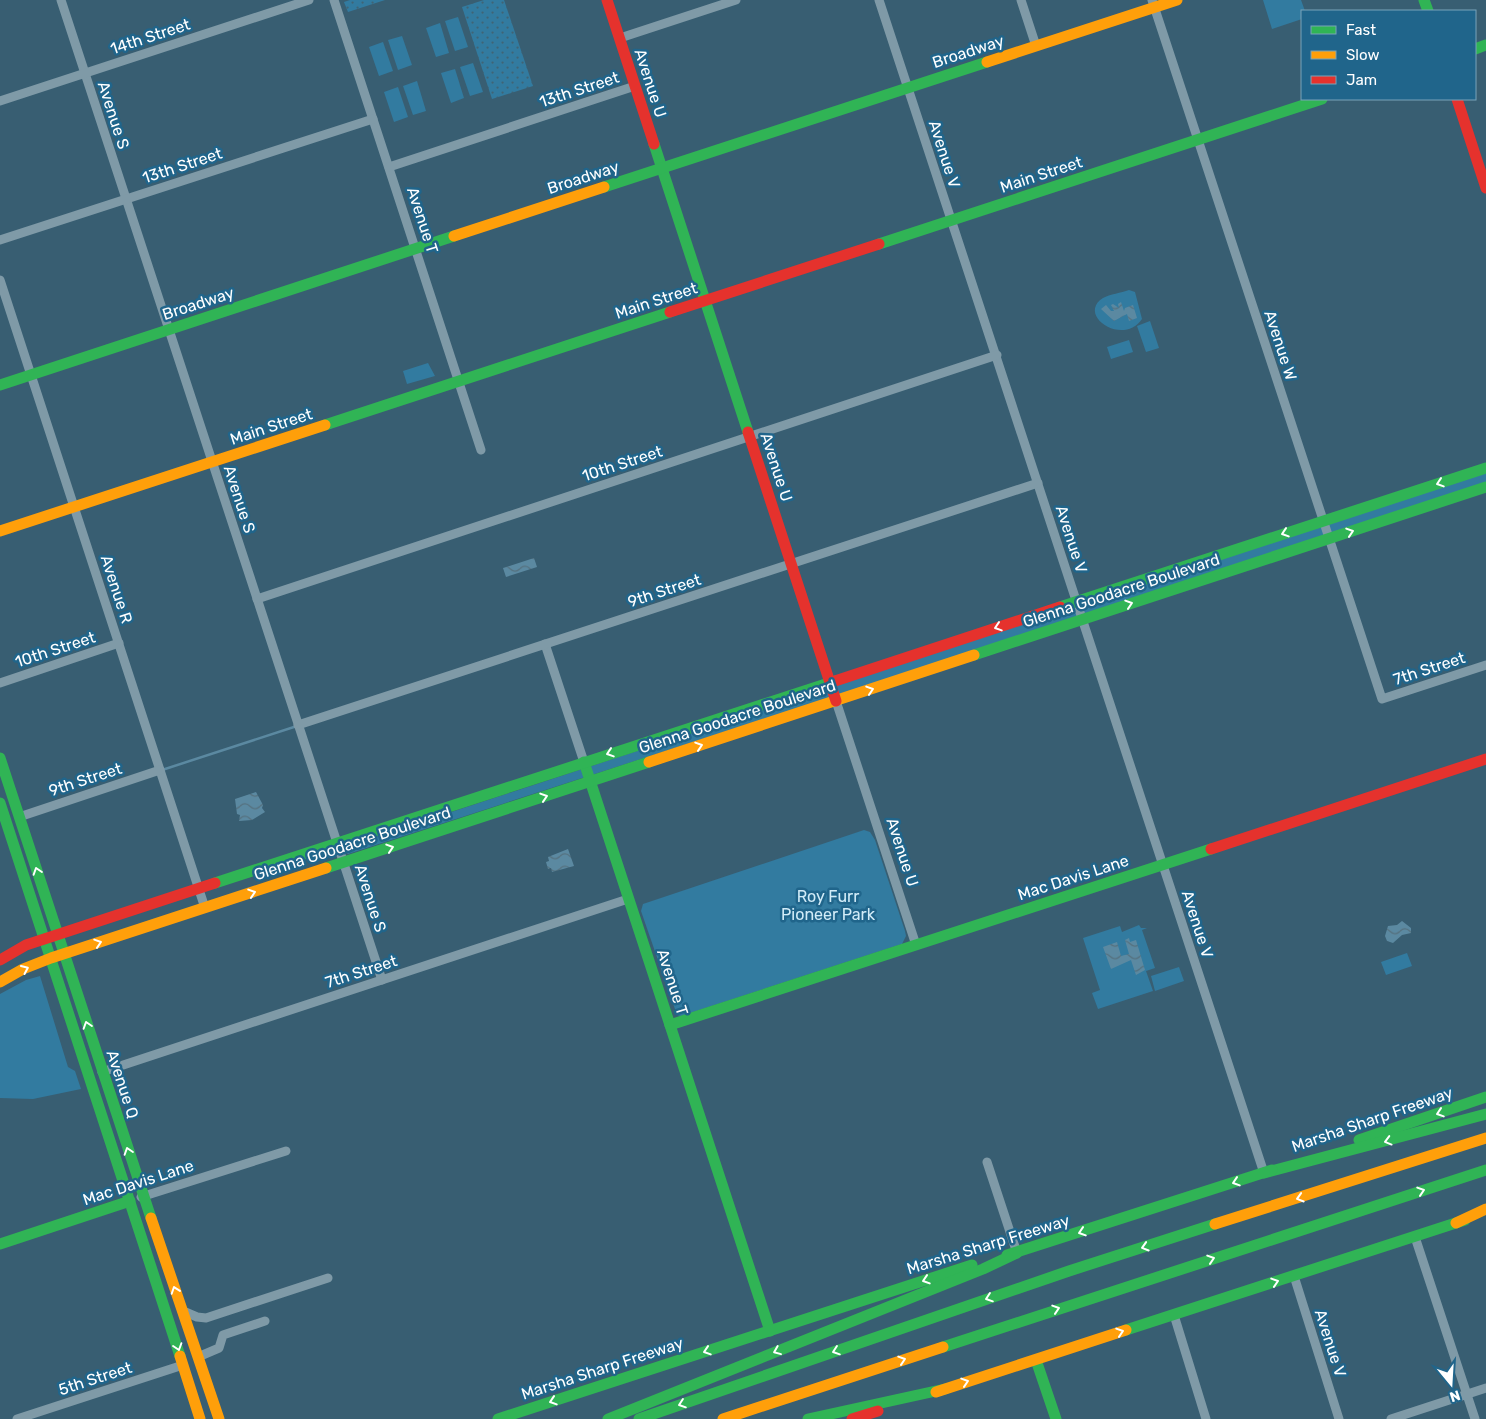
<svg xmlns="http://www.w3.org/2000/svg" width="1486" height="1419" font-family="Rubik,sans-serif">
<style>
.grass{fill:url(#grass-dots)}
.green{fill:#327ba0}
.water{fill:url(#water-waves)}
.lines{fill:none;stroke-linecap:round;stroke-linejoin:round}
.stream{stroke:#5b89a1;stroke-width:2.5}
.street{stroke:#7f9aa7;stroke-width:9}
.fast{stroke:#30b455;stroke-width:11}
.slow{stroke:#ff9f0a;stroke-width:11}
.jam{stroke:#e5322d;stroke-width:11}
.oneway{stroke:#fff}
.labels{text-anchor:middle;stroke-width:5;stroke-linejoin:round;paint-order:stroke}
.street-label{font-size:16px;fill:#fff;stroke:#20658b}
.park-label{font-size:16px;fill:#d2ecf8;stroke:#20658b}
</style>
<defs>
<pattern id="grass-dots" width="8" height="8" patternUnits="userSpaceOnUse" patternTransform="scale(1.25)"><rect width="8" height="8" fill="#327ba0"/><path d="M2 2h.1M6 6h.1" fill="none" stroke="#3f6476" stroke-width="1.8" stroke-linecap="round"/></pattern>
<pattern id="water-waves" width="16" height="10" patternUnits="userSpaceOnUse" patternTransform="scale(1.25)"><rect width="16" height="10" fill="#5b89a1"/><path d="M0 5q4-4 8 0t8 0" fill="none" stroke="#55717f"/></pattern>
</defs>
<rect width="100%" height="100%" fill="#385e72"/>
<g class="grass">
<path d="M350,0h35l-37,12 -4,-10z"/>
<path d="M484,0h20l29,86 -41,13 -30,-92z"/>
</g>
<g class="green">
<path d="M1263,0h38l4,11h-3v8l-30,10z"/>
<path d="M458,17l10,30 -13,4 -10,-30z"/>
<path d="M440,23l9,30 -13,4 -10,-29z"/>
<path d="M402,36l10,29 -14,5 -10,-30z"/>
<path d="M383,42l10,29 -14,5 -10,-29z"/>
<path d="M473,63l10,29 -13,4 -10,-29z"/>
<path d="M455,69l9,29 -13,5 -10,-30z"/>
<path d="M417,81l9,30 -13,4 -10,-29z"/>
<path d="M398,87l10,30 -14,5 -10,-30z"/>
<path d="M1129,290l6,2 7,27c-19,28 -66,-4 -39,-21 7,-4 18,-5 26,-8z"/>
<path d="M1150,321l9,27 -13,4 -9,-26z"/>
<path d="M1129,340l4,12 -22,7 -4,-12z"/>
<path d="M428,363l7,13 -28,8 -4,-13z"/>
<path d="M1486,472v13l-1138,369 -6,-6z"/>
<path d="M864,830l6,2 5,8 30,91 1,5 -4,8 -221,72 -4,-1 -36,-104 2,-7z"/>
<path d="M1139,925l2,3h6l-5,2 13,38 -9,3 7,20 -55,18 -6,-16 8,-3 -17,-52 37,-12 2,6z"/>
<path d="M1407,953l5,13 -26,9 -5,-13z"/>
<path d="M1179,967l5,14 -29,10 -4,-15z"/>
<path d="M40,976l28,91 7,4 6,18 -48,10 -33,-1v-104l26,-14z"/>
</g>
<g class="water">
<path d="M1121,302l3,9 1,-3 8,-3 4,13 -8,3 -2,-7 -13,7 -13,-12 5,-4 5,6h3l-3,-6 2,-1 6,4 -1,-4z"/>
<path d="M534,558l3,9 -31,10 -3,-9z"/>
<path d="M256,792l7,13 -1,3 3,4 -13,8 -13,1 1,-6 -3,-1 -2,-15z"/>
<path d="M568,849l6,17 -22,6 -1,-4 -3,1 -2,-7 3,-1 -1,-4z"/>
<path d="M1402,921l9,7v5l-9,2 -9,8 -6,-2 -2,-5 3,-10 9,-1z"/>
<path d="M1129,938l1,4 6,-2 9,30 -9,5 -5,-15 -20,9 -8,-22 14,-5 4,14 8,-2 -4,-14z"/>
</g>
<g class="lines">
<path class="stream" d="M162,770l135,-44"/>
<g class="street">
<path d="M61,0l321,980"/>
<path d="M334,0l147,450"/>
<path d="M879,0l385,1173"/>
<path d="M1021,0l15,46"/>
<path d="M1152,0l230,699 104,-34"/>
<path d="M620,38l116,-38"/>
<path d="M0,101l309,-101"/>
<path d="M389,167l246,-81"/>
<path d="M0,240l373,-121"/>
<path d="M0,280l205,628"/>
<path d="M257,599l740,-244"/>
<path d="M545,644l39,118"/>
<path d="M0,683l119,-40"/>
<path d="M836,701l80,244"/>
<path d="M298,725l740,-242"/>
<path d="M19,817l141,-47"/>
<path d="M102,1072l526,-173"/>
<path d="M987,1162l30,91"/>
<path d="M141,1197l145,-46"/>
<path d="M1415,1237l60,182"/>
<path d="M1294,1276l45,143"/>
<path d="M183,1311l14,6 9,1 122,-40"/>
<path d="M1174,1315l32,104"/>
<path d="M198,1357l21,-9 4,-13 42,-14"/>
<path d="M17,1419l166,-54"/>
<path d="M1391,1419l95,-31"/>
</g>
<g class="fast">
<path d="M1424,0l4,11"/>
<path d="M1475,49l11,-4"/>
<path d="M654,144l94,288"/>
<path d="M604,187l383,-125"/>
<path d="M879,244l443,-145"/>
<path d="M0,385l454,-149"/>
<path d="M325,425l345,-113"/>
<path d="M1060,607l426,-139"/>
<path d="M974,655l512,-168"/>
<path d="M0,758l151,460"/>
<path d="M584,762l186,569"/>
<path d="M0,803l180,553"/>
<path d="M326,868l323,-106"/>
<path d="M215,883l620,-202"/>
<path d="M670,1025l541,-176"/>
<path d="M1359,1140l127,-43"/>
<path d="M1264,1173l222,-59"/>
<path d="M0,1244l130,-43"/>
<path d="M1007,1255l265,-85"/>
<path d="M1126,1330l339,-110"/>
<path d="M943,1347l543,-177"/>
<path d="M1036,1360l20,59"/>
<path d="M498,1419l474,-154"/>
<path d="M608,1419l375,-150 34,-16"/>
<path d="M639,1419l430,-148 146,-47"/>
<path d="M808,1419l137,-30"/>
</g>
<g class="slow">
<path d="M987,62l190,-62"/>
<path d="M454,236l150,-49"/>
<path d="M0,531l325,-106"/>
<path d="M649,762l325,-107"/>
<path d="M0,982l23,-13 28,-11 275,-90"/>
<path d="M151,1218l68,201"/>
<path d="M1456,1223l30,-14"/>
<path d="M1215,1224l271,-86"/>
<path d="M180,1356l20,63"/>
<path d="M936,1392l190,-62"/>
<path d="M723,1419l220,-72"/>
</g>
<g class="jam">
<path d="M607,0l47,144"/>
<path d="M1457,99l29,89"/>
<path d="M670,312l209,-68"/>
<path d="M748,432l88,269"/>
<path d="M835,681l225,-74"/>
<path d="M1211,849l275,-90"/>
<path d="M0,960l26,-15 189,-62"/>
<path d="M852,1419l26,-8"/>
</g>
</g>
<defs><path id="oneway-chevron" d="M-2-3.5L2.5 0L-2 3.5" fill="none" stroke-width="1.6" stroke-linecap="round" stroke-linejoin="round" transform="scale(1.25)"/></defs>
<g class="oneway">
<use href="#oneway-chevron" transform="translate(1440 483) rotate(162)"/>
<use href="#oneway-chevron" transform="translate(1350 532) rotate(-18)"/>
<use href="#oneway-chevron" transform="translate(1285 533) rotate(162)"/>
<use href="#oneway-chevron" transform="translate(1129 604) rotate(-18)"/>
<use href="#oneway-chevron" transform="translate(998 627) rotate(162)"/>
<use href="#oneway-chevron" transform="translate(870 690) rotate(-18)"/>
<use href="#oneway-chevron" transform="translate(699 746) rotate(-18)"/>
<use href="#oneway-chevron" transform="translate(610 753) rotate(162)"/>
<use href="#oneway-chevron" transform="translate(544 797) rotate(-18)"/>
<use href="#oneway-chevron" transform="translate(390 848) rotate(-18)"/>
<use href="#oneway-chevron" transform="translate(37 871) rotate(-108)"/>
<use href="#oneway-chevron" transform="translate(252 893) rotate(-18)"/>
<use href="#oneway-chevron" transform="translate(98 943) rotate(-18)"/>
<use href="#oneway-chevron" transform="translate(25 969) rotate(-24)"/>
<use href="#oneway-chevron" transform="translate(87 1025) rotate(-108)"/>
<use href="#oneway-chevron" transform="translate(1440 1113) rotate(162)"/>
<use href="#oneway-chevron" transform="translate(1388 1141) rotate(165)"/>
<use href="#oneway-chevron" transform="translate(128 1151) rotate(-108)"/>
<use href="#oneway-chevron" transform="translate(1236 1182) rotate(162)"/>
<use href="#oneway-chevron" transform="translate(1421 1191) rotate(-18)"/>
<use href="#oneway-chevron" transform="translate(1300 1198) rotate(163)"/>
<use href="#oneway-chevron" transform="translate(1082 1232) rotate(162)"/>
<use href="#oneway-chevron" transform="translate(1145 1247) rotate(163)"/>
<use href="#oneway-chevron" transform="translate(1211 1259) rotate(-18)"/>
<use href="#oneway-chevron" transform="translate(926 1280) rotate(162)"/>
<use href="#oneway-chevron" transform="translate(1275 1282) rotate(-18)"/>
<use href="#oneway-chevron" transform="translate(175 1290) rotate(-109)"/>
<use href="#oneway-chevron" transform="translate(989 1298) rotate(161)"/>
<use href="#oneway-chevron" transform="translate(1056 1309) rotate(-18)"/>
<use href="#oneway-chevron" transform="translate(1120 1332) rotate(-18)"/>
<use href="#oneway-chevron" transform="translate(178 1347) rotate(72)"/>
<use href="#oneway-chevron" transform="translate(707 1351) rotate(162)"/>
<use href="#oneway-chevron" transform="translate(777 1351) rotate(158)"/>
<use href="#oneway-chevron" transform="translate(836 1351) rotate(161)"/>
<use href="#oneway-chevron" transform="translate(902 1360) rotate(-18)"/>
<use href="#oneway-chevron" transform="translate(965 1382) rotate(-18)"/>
<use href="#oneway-chevron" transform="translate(553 1401) rotate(162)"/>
<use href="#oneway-chevron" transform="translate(682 1404) rotate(161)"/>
</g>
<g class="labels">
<g class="street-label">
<text transform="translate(150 36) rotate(-18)" y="6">14th Street</text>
<text transform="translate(968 51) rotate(-18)" y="6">Broadway</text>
<text transform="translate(651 83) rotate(72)" y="6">Avenue U</text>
<text transform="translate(579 89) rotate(-18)" y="6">13th Street</text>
<text transform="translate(114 115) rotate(72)" y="6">Avenue S</text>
<text transform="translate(945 154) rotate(72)" y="6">Avenue V</text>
<text transform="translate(182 165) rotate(-18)" y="6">13th Street</text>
<text transform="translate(1041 174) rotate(-18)" y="6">Main Street</text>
<text transform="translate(583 177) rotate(-18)" y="6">Broadway</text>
<text transform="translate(423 220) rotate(72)" y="6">Avenue T</text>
<text transform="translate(656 300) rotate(-18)" y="6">Main Street</text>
<text transform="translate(198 303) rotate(-18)" y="6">Broadway</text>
<text transform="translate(1281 345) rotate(72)" y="6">Avenue W</text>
<text transform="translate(271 426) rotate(-18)" y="6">Main Street</text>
<text transform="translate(622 463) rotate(-18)" y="6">10th Street</text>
<text transform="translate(777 467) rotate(72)" y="6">Avenue U</text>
<text transform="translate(240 499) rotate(72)" y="6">Avenue S</text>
<text transform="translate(1072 539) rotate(72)" y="6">Avenue V</text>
<text transform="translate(117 589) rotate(72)" y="6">Avenue R</text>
<text transform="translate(664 590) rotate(-18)" y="6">9th Street</text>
<text transform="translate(1121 590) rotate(-18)" y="6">Glenna Goodacre Boulevard</text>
<text transform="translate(55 649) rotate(-18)" y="6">10th Street</text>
<text transform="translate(1429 668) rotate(-18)" y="6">7th Street</text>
<text transform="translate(737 716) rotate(-18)" y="6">Glenna Goodacre Boulevard</text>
<text transform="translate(85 779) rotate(-18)" y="6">9th Street</text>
<text transform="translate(352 843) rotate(-18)" y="6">Glenna Goodacre Boulevard</text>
<text transform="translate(903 852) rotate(72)" y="6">Avenue U</text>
<text transform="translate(1073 877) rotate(-18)" y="6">Mac Davis Lane</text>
<text transform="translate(371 898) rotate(72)" y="6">Avenue S</text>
<text transform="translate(1198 924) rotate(72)" y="6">Avenue V</text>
<text transform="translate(361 971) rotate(-18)" y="6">7th Street</text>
<text transform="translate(673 982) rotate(72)" y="6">Avenue T</text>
<text transform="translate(123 1084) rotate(72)" y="6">Avenue Q</text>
<text transform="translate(1372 1119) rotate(-19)" y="6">Marsha Sharp Freeway</text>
<text transform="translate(138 1182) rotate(-18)" y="6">Mac Davis Lane</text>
<text transform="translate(988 1244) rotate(-17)" y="6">Marsha Sharp Freeway</text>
<text transform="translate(1331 1343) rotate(72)" y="6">Avenue V</text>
<text transform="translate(602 1368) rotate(-18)" y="6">Marsha Sharp Freeway</text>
<text transform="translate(95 1378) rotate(-18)" y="6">5th Street</text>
</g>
<g class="park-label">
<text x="828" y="902">Roy Furr<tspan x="828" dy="18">Pioneer Park</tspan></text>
</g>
</g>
<rect x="1301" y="10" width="175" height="90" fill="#20658b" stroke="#79a3b9"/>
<rect x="1311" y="26" width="25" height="8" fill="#30b455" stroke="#79a3b9"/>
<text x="1346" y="35" font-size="15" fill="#ffffff">Fast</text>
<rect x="1311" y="51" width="25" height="8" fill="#ff9f0a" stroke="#79a3b9"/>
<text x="1346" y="60" font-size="15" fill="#ffffff">Slow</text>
<rect x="1311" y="76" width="25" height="8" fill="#e5322d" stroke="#79a3b9"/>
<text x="1346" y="85" font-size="15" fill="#ffffff">Jam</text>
<g transform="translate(1451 1384) rotate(162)" stroke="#20658b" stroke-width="4" paint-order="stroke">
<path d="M0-4L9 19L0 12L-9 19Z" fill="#ffffff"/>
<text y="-8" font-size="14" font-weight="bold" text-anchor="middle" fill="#ffffff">N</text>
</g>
</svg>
